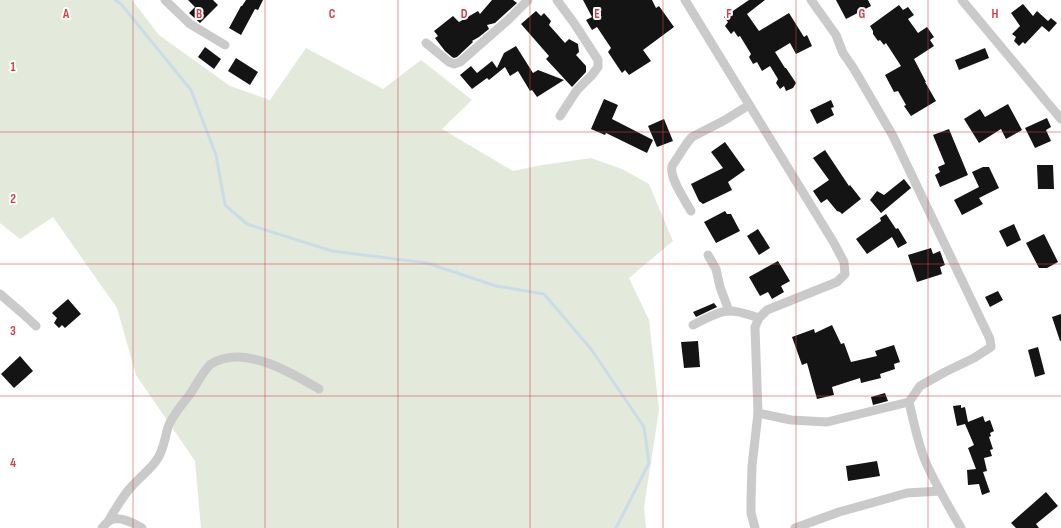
<svg xmlns="http://www.w3.org/2000/svg" width="1061" height="528" font-family="'Sofia Sans Condensed',sans-serif">
<style>
.green{fill:#e3eadc}
.lines{fill:none;stroke-linecap:round;stroke-linejoin:round}
.stream{stroke:#cadce8;stroke-width:3}
.building{fill:#141414}
.minor{stroke:#cacaca;stroke-width:9}
.grid{fill:none;stroke:#d53f4a;stroke-width:1;stroke-opacity:0.55}
.grid-label{font-size:13px;text-anchor:middle;font-weight:bold;fill:#d53f4a;stroke:#fff;stroke-width:4;stroke-linejoin:round;paint-order:stroke}
</style>
<rect width="100%" height="100%" fill="#fff"/>
<path class="green" d="M0,0h132l27,35 71,51 40,14 36,-52 77,41 38,-29 51,40 -30,29 71,42 29,-6 49,-7 31,11 27,15 24,57 -44,37 20,42 10,90 -15,97 2,21h-445l-6,-67 -59,-86 -19,-67 -64,-91 -33,22 -20,-16z"/>
<g class="lines">
<path class="stream" d="M115,0l6,4 70,86 25,65 9,50 22,19 85,27 95,12 69,23 48,8 47,55 53,78 5,36 -33,65"/>
</g>
<g class="building">
<path d="M188,0h25l5,5 -18,18 -11,-10 6,-6z"/>
<path d="M246,0h17l-5,10 -3,-1 -14,26 -12,-7 12,-22h1z"/>
<path d="M492,0h21l4,3 -22,20 -8,2 2,4 -10,8 -7,4 1,1 -16,15 -3,1 -2,-1 -7,-6 -10,-13 3,-2 -4,-5 19,-15 6,6 19,-11 2,3z"/>
<path d="M583,0h69l4,8 3,-2 15,21 -31,23 8,11 -22,14 -4,-5 -3,3 -14,-21 3,-4 -14,-21 -5,3 -6,-10 6,-3z"/>
<path d="M749,0h16l-18,14 12,17 30,-18 15,24 3,-2 5,11 -16,8 -6,-11 -15,9 10,16h1l10,15 -3,5 -7,3 -2,-5 -4,3 -4,-6 2,-4 -8,-13 -8,5 -5,-9 -4,2 -4,-7 2,-3 -11,-18 -2,1 -4,-6 -3,3 -6,-8 3,-4 -4,-5z"/>
<path d="M836,0h32l3,6 -25,13z"/>
<path d="M1023,4l10,12 4,-5 11,10 3,-3 6,5 -8,9 -7,-6 -17,18 -2,-2 -4,4 -5,-5 2,-4 -4,-3 8,-8 -9,-13z"/>
<path d="M899,5l4,5 5,-3 6,8 -6,4 10,14 9,-6 7,10 -4,3 4,6 -20,13 12,23h-1l11,19 -25,15 -7,-10 2,-1 -8,-14 -4,1 -9,-17 16,-9 -15,-23 -2,2 -4,-5 -2,1 -5,-7v-3l-3,-5z"/>
<path d="M536,11l5,5 3,-3 7,8 -2,4 16,18 4,-4 9,5 1,8 -3,3 10,11v6l-14,15 -26,-28 3,-3 -28,-32z"/>
<path d="M516,46l17,27 5,-3 26,10 -27,17 -5,-7 -2,1 -12,-20 -8,5 -5,-9 -16,13 -2,-2 -15,11 -12,-14 11,-9 6,7 15,-12 5,7 7,-15z"/>
<path d="M205,47l16,12 -7,10 -16,-12z"/>
<path d="M985,48l4,10 -30,12 -4,-10z"/>
<path d="M236,58l22,14 -8,13 -22,-14z"/>
<path d="M604,99l14,6 -6,14 41,21 -6,13 -41,-20 -1,2 -14,-6z"/>
<path d="M831,100l3,7 -3,1 3,7 -17,9 -7,-14z"/>
<path d="M1008,104l14,26 -16,9 -5,-10 -22,14 -15,-24 16,-10 5,8z"/>
<path d="M1047,118l4,9 -5,3 5,11 -16,7 -10,-20z"/>
<path d="M664,119l9,22 -16,6 -9,-21z"/>
<path d="M949,129l19,46 -28,12 -5,-12 5,-3 -2,-5 7,-3 -12,-29z"/>
<path d="M725,142l20,28 -17,12 4,8 -29,14 -4,-3 -8,-17 32,-16 -12,-16z"/>
<path d="M825,150l24,36 1,-1 11,14 -19,15 -2,-2 -3,-1 -10,-12 -6,4 -8,-12 16,-11 -16,-22z"/>
<path d="M1037,165h16l1,24h-16z"/>
<path d="M983,167h6l10,21 -20,10 4,6 -21,11 -8,-15 25,-13 -7,-15z"/>
<path d="M904,179l7,9 -30,25 -11,-13 7,-9 7,4z"/>
<path d="M725,211l2,3h4l9,17 -24,12 -12,-21z"/>
<path d="M886,214l10,15 2,-1 9,15 -9,5 -6,-11 -25,17 -11,-15 25,-18 -1,-3z"/>
<path d="M1014,224l7,16 -14,7 -8,-16z"/>
<path d="M758,229l12,19 -11,7 -12,-19z"/>
<path d="M1044,234l14,28 -11,6h-8l-13,-25z"/>
<path d="M931,248l2,6 7,-3 5,14 -5,2 2,7 -25,8 -9,-27z"/>
<path d="M778,261l12,20 -9,5 3,6 -12,7 -4,-7 -8,4 -11,-19z"/>
<path d="M998,291l5,9 -13,7 -5,-10z"/>
<path d="M68,299l13,15 -16,14 -3,-3 -3,3 -5,-5 3,-5 -5,-5z"/>
<path d="M714,303l3,4 -21,10 -3,-5z"/>
<path d="M1061,314v27h-1l-8,-24z"/>
<path d="M832,325l9,19 3,-1 7,19 26,-6 -2,-5 19,-6 6,17 -6,2 1,5 -15,5 1,4 -20,5 -1,-5 -28,9 2,8 -17,4 -10,-36 -5,2 -10,-28 22,-8 1,4z"/>
<path d="M698,341l2,26 -16,1 -3,-26z"/>
<path d="M1038,347l7,27 -10,3 -7,-27z"/>
<path d="M20,356l13,15 -19,17 -13,-14z"/>
<path d="M885,393l3,8 -15,4 -2,-8z"/>
<path d="M961,405v3l4,-1 3,15 15,-6 2,6 5,-2 4,11 -4,2 1,3 -2,1 4,12 -3,1 2,6 -8,2 3,13 -4,1 7,20 -8,3 -3,-11 -11,1 -1,-15 9,-1 -8,-21 6,-3 -9,-21 -8,2 -4,-20z"/>
<path d="M877,461l3,15 -32,5 -2,-15z"/>
<path d="M1046,492l12,14 -22,18 3,4h-23l-5,-5z"/>
</g>
<g class="lines">
<g class="minor">
<path d="M165,0l25,24 35,21"/>
<path d="M557,0l17,23 24,37v7l-6,8 -15,15 -17,26"/>
<path d="M685,0l149,243 10,19 1,12 -8,8 -70,28 -8,8 -4,9 3,86 -6,53 -1,34v13l4,15"/>
<path d="M962,0l99,119"/>
<path d="M426,43l23,19 5,2 6,-2 48,-42 20,-20"/>
<path d="M691,211c-6,-11 -22,-33 -19,-45l15,-23 5,-6 33,-17 24,-15"/>
<path d="M708,255l8,14 4,18 9,24"/>
<path d="M0,294l22,19 14,13"/>
<path d="M693,325c8,-4 17,-9 26,-12 13,-5 27,1 40,5"/>
<path d="M909,402c5,21 9,43 18,63 10,22 22,42 34,63"/>
<path d="M758,413l33,7 36,2 82,-20 11,-16 25,-14 29,-14 17,-11 -1,-8 -97,-203 -39,-67 -11,-16 -7,-18 -25,-35"/>
<path d="M109,520c7,-12 14,-25 24,-35 8,-9 18,-16 25,-27 6,-10 7,-21 10,-31 5,-13 15,-23 22,-33 5,-7 15,-26 21,-30 33,-20 79,8 108,25"/>
<path d="M102,528c2,-2 4,-5 7,-7 9,-6 25,2 33,7"/>
<path d="M795,528l44,-16 68,-19 33,-2"/>
</g>
</g>
<path class="grid" d="M133,0v528M265,0v528M398,0v528M530,0v528M663,0v528M796,0v528M928,0v528M0,132h1061M0,264h1061M0,396h1061"/>
<g class="grid-label">
<text x="66" y="18">A</text>
<text x="199" y="18">B</text>
<text x="332" y="18">C</text>
<text x="464" y="18">D</text>
<text x="597" y="18">E</text>
<text x="729" y="18">F</text>
<text x="862" y="18">G</text>
<text x="995" y="18">H</text>
<text x="13" y="71">1</text>
<text x="13" y="203">2</text>
<text x="13" y="335">3</text>
<text x="13" y="467">4</text>
</g>
</svg>
